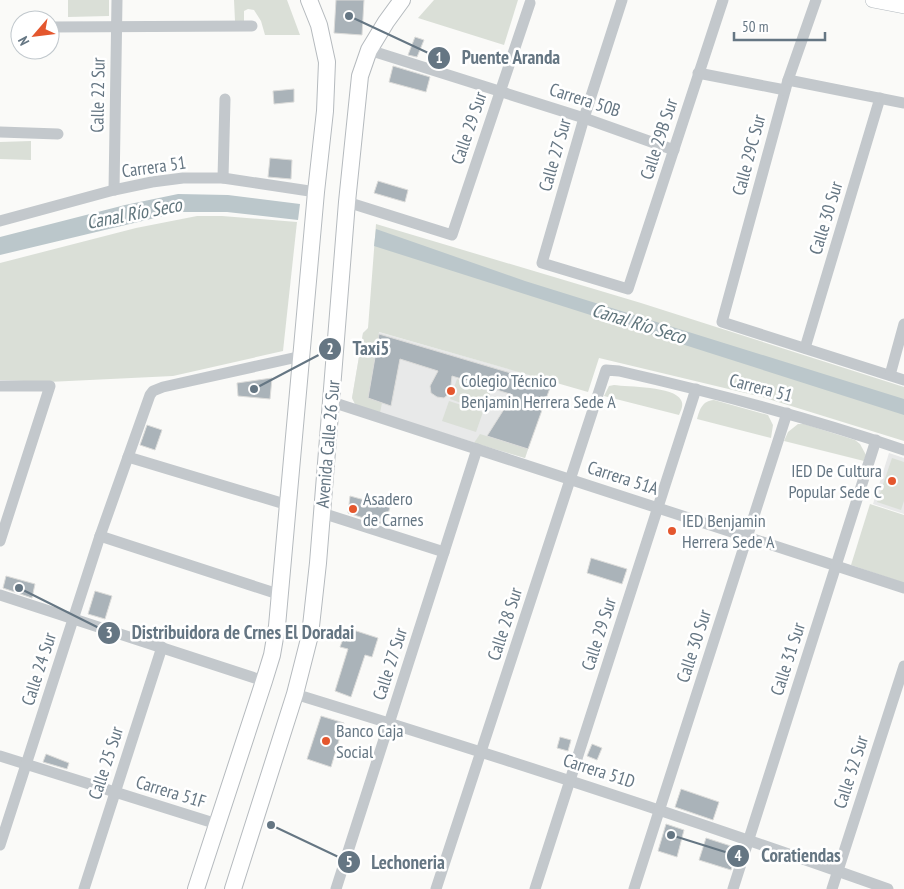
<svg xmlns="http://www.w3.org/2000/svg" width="904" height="889" font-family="'PT Sans Narrow',sans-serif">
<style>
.built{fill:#e8e9e9}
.green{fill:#dadfd7}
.water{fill:#bbc7cb}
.building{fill:#aab3b9;stroke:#dcdcda}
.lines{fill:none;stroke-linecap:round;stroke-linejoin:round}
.secondary-casing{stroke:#b3babf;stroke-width:16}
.primary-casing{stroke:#b5babe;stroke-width:18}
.street{stroke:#c3c8cc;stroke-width:11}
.secondary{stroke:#fff;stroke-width:15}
.primary{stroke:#fff;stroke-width:16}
.poi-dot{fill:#e4572e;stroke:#fff;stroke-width:2}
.labels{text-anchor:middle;stroke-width:5;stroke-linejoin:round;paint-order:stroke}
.street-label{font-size:18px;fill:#657683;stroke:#fff}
.poi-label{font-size:18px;fill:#657683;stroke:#fff;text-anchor:start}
.water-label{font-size:19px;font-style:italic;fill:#60757c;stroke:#fff}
.leader{fill:none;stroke:#657683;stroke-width:2}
.callout-dot{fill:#657683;stroke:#fff;stroke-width:2}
.mark-label{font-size:15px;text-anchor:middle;font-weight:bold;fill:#fff}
.callout-label{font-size:19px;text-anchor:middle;font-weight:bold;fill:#657683;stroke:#fff;stroke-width:5;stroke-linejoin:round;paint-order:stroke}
</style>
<rect width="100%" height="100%" fill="#fafaf8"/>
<g class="built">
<path d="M368,329l184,52 -27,77 -169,-52 -4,-8 11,-65z"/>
<path d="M889,453l15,5v56l-31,-10z"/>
</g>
<g class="green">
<path d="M68,0h41v16l-41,1z"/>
<path d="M234,0h53l13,35h-35l-4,-14 -7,-11 -6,-1 -4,2v10h-9z"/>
<path d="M434,0h84l-14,45 -86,-27z"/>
<path d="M31,141v19l-31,-1v-17z"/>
<path d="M197,216h25l75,6 -14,129 -110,25 -125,6 -48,-2v-117l136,-35z"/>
<path d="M376,224l265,79 263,84v54l-142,-44 -163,-39 -11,34 -209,-60 -11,66 14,5 -2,10 -24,-7 -4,-8 11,-65 5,-5z"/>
<path d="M457,379l34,12 -7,20 -34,-12z"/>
<path d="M614,385c14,2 60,1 67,15 3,5 0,10 -2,15l-75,-19 5,-10z"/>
<path d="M714,400l54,15 5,10 -2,13 -74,-19c3,-10 5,-18 17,-19z"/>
<path d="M449,401l34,11 -7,20 -34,-11z"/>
<path d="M798,424h6l51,16 5,4 6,11 -2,6 -80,-20 4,-9z"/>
<path d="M480,434l48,15 -3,9 -51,-15z"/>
<path d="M892,458l12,4v39l-3,9 -24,-8z"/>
<path d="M870,504l34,11v68l-53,-18z"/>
</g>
<g class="water">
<path d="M178,194l50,1 72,9 -2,16 -71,-8h-47l-180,43v-18l125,-32z"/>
<path d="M376,229l149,52 379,118v16l-530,-169z"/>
</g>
<g class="building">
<path d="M336,0h28l-2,35 -28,-2z"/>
<path d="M415,37l9,3 -7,17 -9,-2z"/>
<path d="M393,66l37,11 -4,15 -37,-10z"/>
<path d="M294,89v13l-20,2 -1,-13z"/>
<path d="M270,158l22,2 -1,19 -23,-2z"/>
<path d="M378,181l30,9 -3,12 -31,-9z"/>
<path d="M379,334l172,51 -23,64 -41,-13 26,-41 -61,-19 -2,17 -6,5 -7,-1 -6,-4 -1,-7 8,-15 -38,-12 -9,47 -23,-8z"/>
<path d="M272,378l-2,21 -32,-3 -1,-13z"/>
<path d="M147,425l15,5 -7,20 -15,-5z"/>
<path d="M350,496l40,11 -5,18 -37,-12z"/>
<path d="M591,558l36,11 -5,15 -35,-11z"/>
<path d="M6,576l29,8 -3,14 -29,-10z"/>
<path d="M95,591l17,5 -7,23 -17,-5z"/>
<path d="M347,628l31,10 -6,19 -7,-2 -14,42 -16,-6 13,-42 -8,-2z"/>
<path d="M321,716l23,7 -13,44 -24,-8z"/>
<path d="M560,737l11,3 -3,11 -11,-3z"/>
<path d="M592,744l10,4 -5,12 -10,-4z"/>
<path d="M46,754l23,9 -2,6 -24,-7z"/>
<path d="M681,789l38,13 -6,18 -38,-13z"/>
<path d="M666,824l18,6 -7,27 -19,-6z"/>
<path d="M706,838l28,9 3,6 -6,17 -32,-10z"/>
</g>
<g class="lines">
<g class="secondary-casing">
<path id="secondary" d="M873,0l31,6"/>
</g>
<g class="primary-casing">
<g id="primary">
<path d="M196,889l68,-208 8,-26 5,-29 39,-434 9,-81 2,-49 -8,-37 -10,-25"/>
<path d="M233,889l62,-195 15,-59 8,-72 29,-361 13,-126 9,-26 17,-28 16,-22"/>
</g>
</g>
<g class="street">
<path d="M622,0l-38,118 -42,145 86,26 95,-289"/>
<path d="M816,0l-28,80 -66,242 182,58"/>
<path d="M50,27l202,-1"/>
<path d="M369,50l215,68 90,32"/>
<path d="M698,73l87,17"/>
<path d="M788,80l116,23"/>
<path d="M0,132l58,2"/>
<path d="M223,178l2,-79"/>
<path d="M114,190l3,-190"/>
<path d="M347,202l105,33 78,-232"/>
<path d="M0,221l114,-31 38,-8 31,-4h40l93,14"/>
<path d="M805,348l75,-250"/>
<path d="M890,375l14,-51"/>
<path d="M0,386h50l-50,155"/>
<path d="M332,402l572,186"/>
<path d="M128,457l160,48"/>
<path d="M322,513l122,39"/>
<path d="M100,536l181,59"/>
<path d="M0,595l264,86"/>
<path d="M295,694c199,61 397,125 593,195"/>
<path d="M0,756l217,68"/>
<path d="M0,845l100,-309 50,-141 3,-4 10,-4 139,-31"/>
<path d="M84,889l78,-242"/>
<path d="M336,889l141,-440"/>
<path d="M436,889l170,-519 13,1c96,22 192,47 285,79"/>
<path d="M535,889l161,-500"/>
<path d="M634,889l153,-476"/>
<path d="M733,889l143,-449"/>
<path d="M832,889l72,-223"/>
</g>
<use href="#secondary" class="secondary"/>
<use href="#primary" class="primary"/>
</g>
<g class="poi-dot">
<circle cx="451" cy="391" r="5"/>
<circle cx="892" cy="481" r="5"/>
<circle cx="353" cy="509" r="5"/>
<circle cx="672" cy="531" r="5"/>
<circle cx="326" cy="741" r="5"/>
</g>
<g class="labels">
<g class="street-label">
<text transform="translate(98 95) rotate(-89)" y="6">Calle 22 Sur</text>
<text transform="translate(585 100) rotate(18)" y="6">Carrera 50B</text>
<text transform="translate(469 128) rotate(-71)" y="6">Calle 29 Sur</text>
<text transform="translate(659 139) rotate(-72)" y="6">Calle 29B Sur</text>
<text transform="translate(555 155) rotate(-74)" y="6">Calle 27 Sur</text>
<text transform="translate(749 155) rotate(-75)" y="6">Calle 29C Sur</text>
<text transform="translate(154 167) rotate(-8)" y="6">Carrera 51</text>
<text transform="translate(826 218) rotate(-73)" y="6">Calle 30 Sur</text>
<text transform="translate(761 388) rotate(15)" y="6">Carrera 51</text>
<text transform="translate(328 444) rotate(-85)" y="6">Avenida Calle 26 Sur</text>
<text transform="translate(623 478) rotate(18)" y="6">Carrera 51A</text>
<text transform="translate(505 624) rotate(-72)" y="6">Calle 28 Sur</text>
<text transform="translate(599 634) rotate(-72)" y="6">Calle 29 Sur</text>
<text transform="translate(694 646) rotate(-72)" y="6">Calle 30 Sur</text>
<text transform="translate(788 659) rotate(-72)" y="6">Calle 31 Sur</text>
<text transform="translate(390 664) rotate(-72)" y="6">Calle 27 Sur</text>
<text transform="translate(39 669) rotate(-72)" y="6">Calle 24 Sur</text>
<text transform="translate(106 763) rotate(-72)" y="6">Calle 25 Sur</text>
<text transform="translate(599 771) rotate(18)" y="6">Carrera 51D</text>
<text transform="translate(851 772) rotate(-72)" y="6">Calle 32 Sur</text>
<text transform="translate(171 792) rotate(17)" y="6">Carrera 51F</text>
</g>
<g class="poi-label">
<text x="461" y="387">Colegio Técnico<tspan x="461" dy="21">Benjamin Herrera Sede A</tspan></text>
<text x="882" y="477" text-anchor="end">IED De Cultura<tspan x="882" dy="21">Popular Sede C</tspan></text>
<text x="363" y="505">Asadero<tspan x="363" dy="21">de Carnes</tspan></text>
<text x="682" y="527">IED Benjamin<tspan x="682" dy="21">Herrera Sede A</tspan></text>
<text x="336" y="737">Banco Caja<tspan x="336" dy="21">Social</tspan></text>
</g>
<g class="water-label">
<text transform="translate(134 213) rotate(-11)" y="7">Canal Río Seco</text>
<text transform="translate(639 323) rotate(17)" y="7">Canal Río Seco</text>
</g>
</g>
<path class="leader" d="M349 16L439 58M254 389L330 349M19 588L109 633M671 835L738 856M271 825L349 862"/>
<g class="callout-dot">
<circle cx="349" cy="16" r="5"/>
<circle cx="254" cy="389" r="5"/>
<circle cx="19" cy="588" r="5"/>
<circle cx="671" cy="835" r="5"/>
<circle cx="271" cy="825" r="5"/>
<circle cx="439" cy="58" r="12"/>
<circle cx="330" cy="349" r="12"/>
<circle cx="109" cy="633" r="12"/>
<circle cx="738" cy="856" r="12"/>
<circle cx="349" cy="862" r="12"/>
</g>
<g class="mark-label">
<text x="439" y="63">1</text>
<text x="330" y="354">2</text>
<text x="109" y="638">3</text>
<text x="738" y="861">4</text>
<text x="349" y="867">5</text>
</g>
<g class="callout-label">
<text x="511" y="64">Puente Aranda</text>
<text x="371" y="355">Taxi5</text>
<text x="243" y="639">Distribuidora de Crnes El Doradai</text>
<text x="801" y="862">Coratiendas</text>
<text x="408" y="869">Lechoneria</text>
</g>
<g transform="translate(35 35) rotate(242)"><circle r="24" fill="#ffffff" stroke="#c1c8cd"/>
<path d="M0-4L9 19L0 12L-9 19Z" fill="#e4572e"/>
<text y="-8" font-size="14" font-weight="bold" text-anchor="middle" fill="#657683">N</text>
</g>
<path d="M734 32v8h91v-8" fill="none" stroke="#657683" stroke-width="2.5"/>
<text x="742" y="32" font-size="15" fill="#657683" stroke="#ffffff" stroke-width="4" paint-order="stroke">50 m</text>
</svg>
